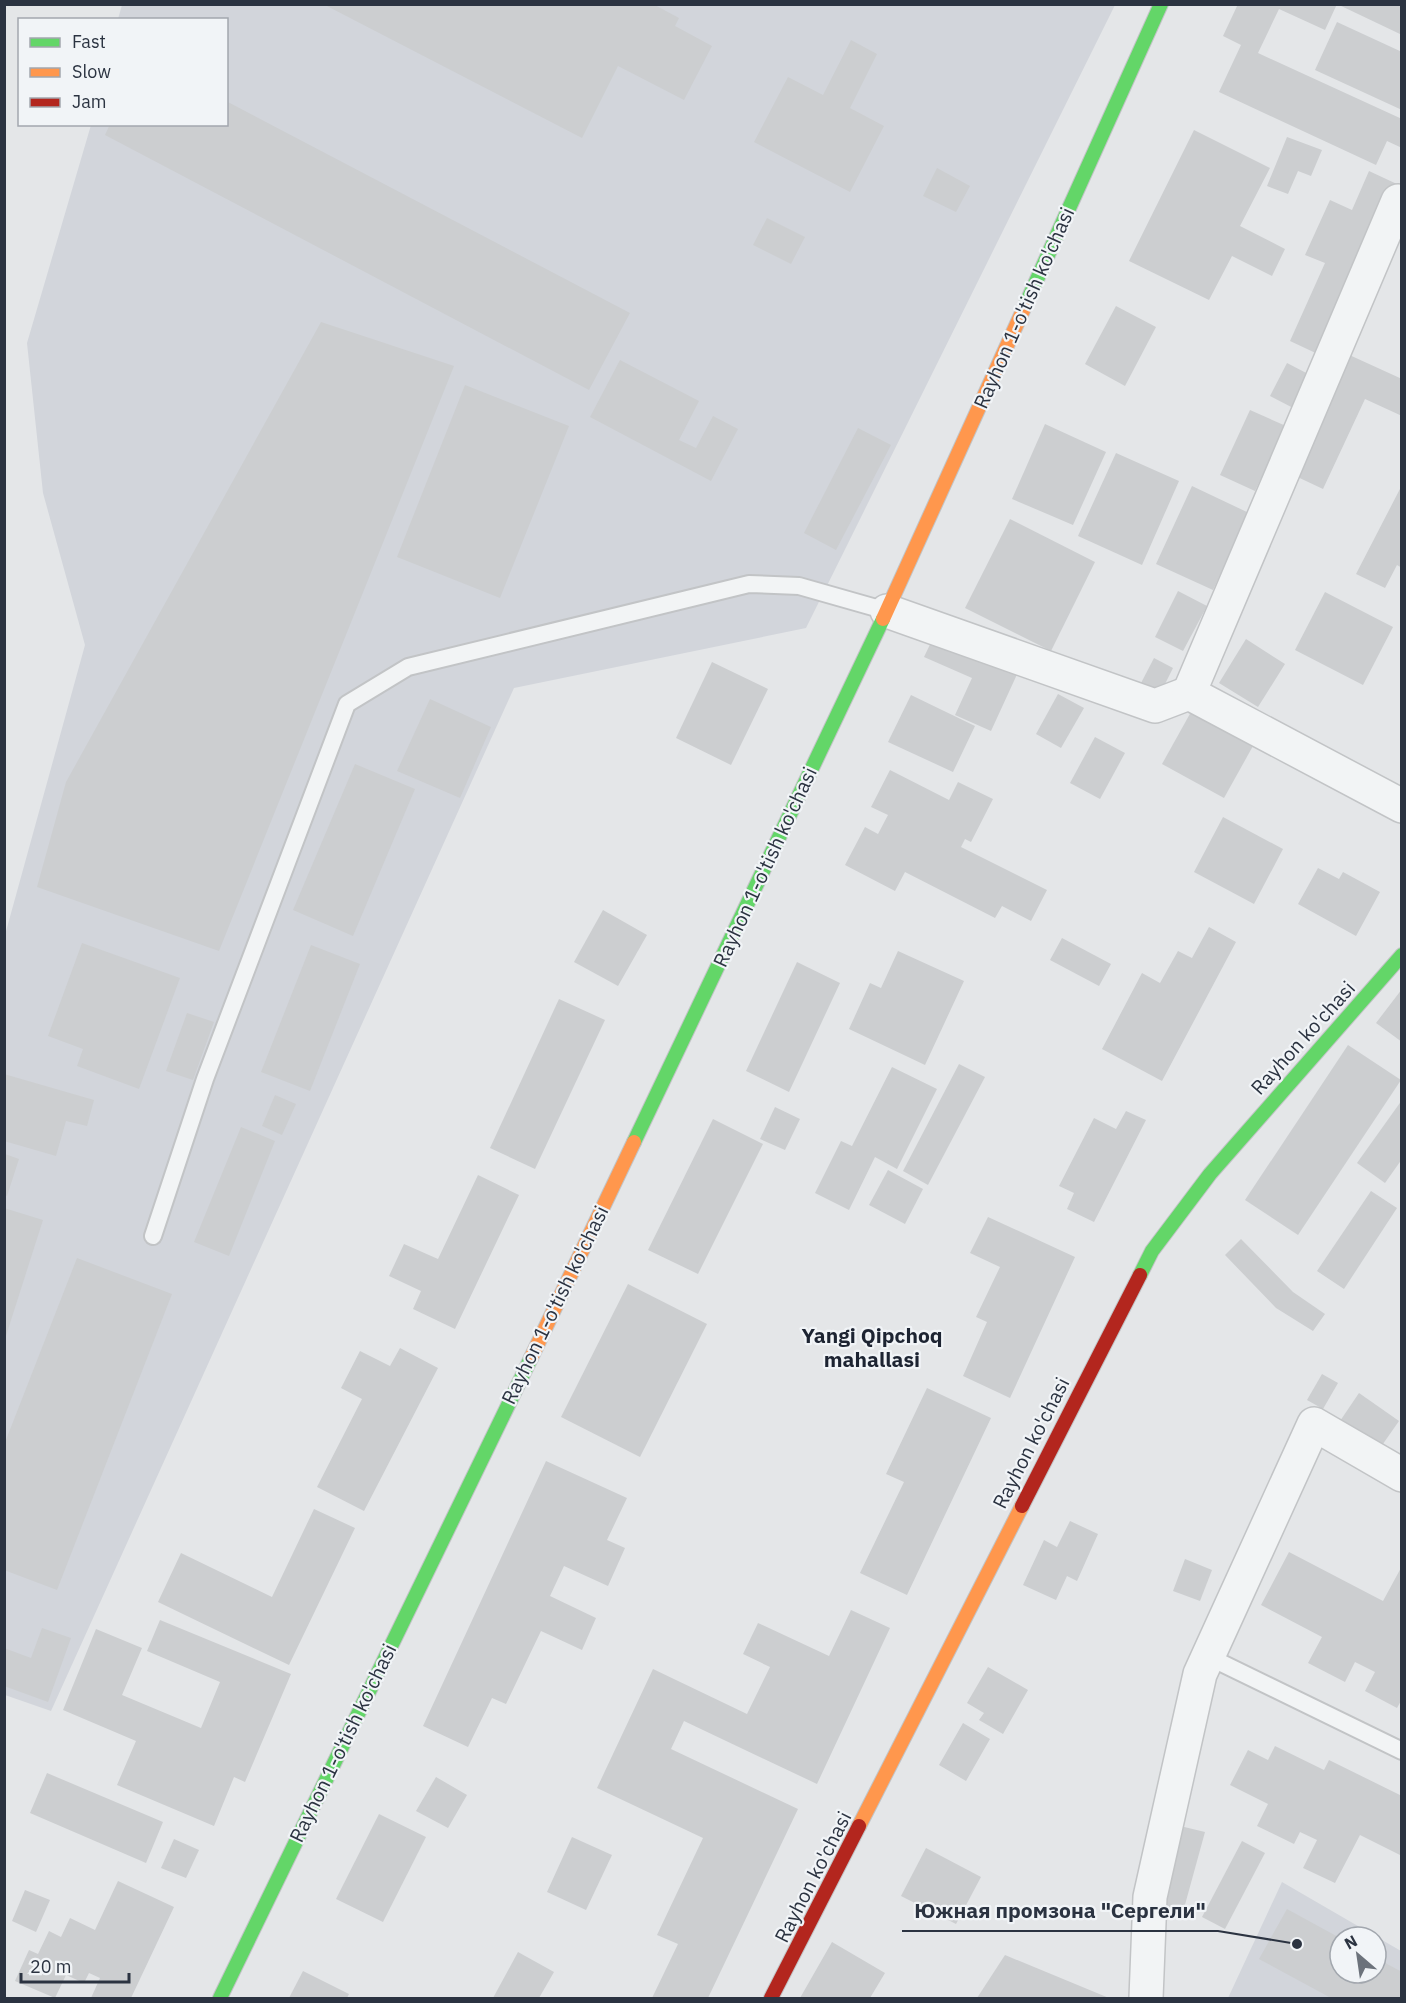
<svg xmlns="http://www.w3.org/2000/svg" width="1406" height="2003" font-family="'IBM Plex Sans',sans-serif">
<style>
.built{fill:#d2d5db;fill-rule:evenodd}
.building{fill:#ccced0}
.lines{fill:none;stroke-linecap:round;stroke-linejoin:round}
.lane-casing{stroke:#c2c4c6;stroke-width:20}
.street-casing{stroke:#c2c4c6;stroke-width:36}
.fast-casing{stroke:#c2c4c6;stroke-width:16}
.slow-casing{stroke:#c2c4c6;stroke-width:16}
.jam-casing{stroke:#c2c4c6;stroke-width:16}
.lane{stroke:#f2f4f5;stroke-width:16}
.street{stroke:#f2f4f5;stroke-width:33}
.fast{stroke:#63d668;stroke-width:14}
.slow{stroke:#ff974d;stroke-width:14}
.jam{stroke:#b3261e;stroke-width:14}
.labels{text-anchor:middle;stroke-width:4.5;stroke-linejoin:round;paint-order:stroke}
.street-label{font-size:20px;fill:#2b3341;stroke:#f1f4f7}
.neighbourhood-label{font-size:21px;font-weight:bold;fill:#1d2432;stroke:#f1f4f7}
.leader{fill:none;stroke:#2b3341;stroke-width:2}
.callout-dot{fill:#2b3341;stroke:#f1f4f7;stroke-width:2}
.callout-label{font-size:21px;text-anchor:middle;font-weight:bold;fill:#2b3341;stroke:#f1f4f7;stroke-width:4.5;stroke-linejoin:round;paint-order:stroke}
</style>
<rect width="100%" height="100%" fill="#e4e6e8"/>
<g class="built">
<path d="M122,5h993l-309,623 -292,60 -463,1023 -46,-16v-760l80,-290 -42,-152 -16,-150 64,-218 135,-1v-104l-108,-1z"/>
<path d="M1282,1882l119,69v47h-173zM1340,1937h36v36h-36z"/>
</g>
<g class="building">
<path d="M323,4h330l26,14 -4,8 37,20 -28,54 -66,-34 -36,72z"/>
<path d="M1238,4h99l-12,26 -46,-21 -21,44 144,66v29l-15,-7 -11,24 -157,-73 22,-47 -18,-9z"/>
<path d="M1337,4h65v27l-2,3z"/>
<path d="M1337,22l65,30v58l-87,-40z"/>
<path d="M851,40l26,14 -27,54 34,18 -34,66 -96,-50 34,-65 35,18z"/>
<path d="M226,101l404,212 -41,77 -484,-255 5,-11h116z"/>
<path d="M1194,130l76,38 -30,58 45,23 -13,27 -40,-20 -23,44 -80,-39z"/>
<path d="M1287,137l35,13 -11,26 -13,-5 -10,23 -21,-8z"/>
<path d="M937,168l33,18 -14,26 -33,-16z"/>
<path d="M1369,171l30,14 -77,171 -32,-15 35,-78 -20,-8 25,-55 22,10z"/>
<path d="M767,218l38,19 -14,27 -38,-19z"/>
<path d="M1116,306l40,21 -31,59 -40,-22z"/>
<path d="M321,322l133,44 -235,585 -182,-64 29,-105z"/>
<path d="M1345,353l57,26v37l-37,-17 -42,90 -34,-16z"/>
<path d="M620,360l79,41 -20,39 17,8 17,-32 25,13 -27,52 -121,-64z"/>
<path d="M1287,363l27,14 -17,33 -27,-14z"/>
<path d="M465,385l104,41 -69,172 -103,-41z"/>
<path d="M1250,410l36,16 -31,65 -35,-16z"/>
<path d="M1045,424l61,28 -33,73 -61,-26z"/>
<path d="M858,428l33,17 -55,105 -32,-17z"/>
<path d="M1116,453l63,28 -37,84 -64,-29z"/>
<path d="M1402,485v83l-5,-3 -12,23 -29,-14z"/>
<path d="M1192,486l57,27 -36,77 -57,-26z"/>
<path d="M1010,519l85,43 -44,89 -86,-43z"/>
<path d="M1178,591l29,15 -24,45 -28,-14z"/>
<path d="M1325,592l68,35 -30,58 -68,-35z"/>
<path d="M936,632l83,38 -28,61 -36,-16 17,-37 -48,-21z"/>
<path d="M1246,639l39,25 -27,43 -39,-24z"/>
<path d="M1154,658l19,10 -13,26 -20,-9z"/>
<path d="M712,662l56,27 -37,76 -55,-27z"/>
<path d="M1058,694l26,14 -23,40 -25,-14z"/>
<path d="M911,695l64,31 -22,46 -65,-30z"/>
<path d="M430,699l61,28 -31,71 -63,-27z"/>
<path d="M1196,703l62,34 -34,61 -62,-34z"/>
<path d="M1095,737l30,16 -25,46 -30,-16z"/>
<path d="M355,764l60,25 -62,147 -60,-26z"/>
<path d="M890,770l59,30 9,-18 35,17 -22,43 -6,-3 -4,8 86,43 -16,31 -29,-15 -7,12 -90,-46 -10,19 -50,-26 20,-38 13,7 10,-19 -17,-8z"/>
<path d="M1223,817l60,32 -29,55 -60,-32z"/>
<path d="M1318,868l21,11 4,-7 37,20 -24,44 -58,-32z"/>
<path d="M603,910l44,25 -29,51 -44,-24z"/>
<path d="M1209,927l27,15 -74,139 -60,-32 40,-76 18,10 18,-32 14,7z"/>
<path d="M1062,938l49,26 -12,22 -49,-26z"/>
<path d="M82,943l98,35 -41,111 -62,-23 6,-17 -35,-13z"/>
<path d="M311,945l49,19 -50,127 -49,-19z"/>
<path d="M898,951l66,30 -39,84 -76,-36 21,-46 11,5z"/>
<path d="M797,962l43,21 -51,109 -43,-21z"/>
<path d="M1402,989v53l-26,-19z"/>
<path d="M559,999l46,21 -70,149 -45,-21z"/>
<path d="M187,1013l27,9 -21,58 -27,-9z"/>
<path d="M1348,1045l53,35 -103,155 -53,-35z"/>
<path d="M959,1064l26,13 -57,108 -25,-14z"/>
<path d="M892,1067l45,22 -40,80 -22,-12 -26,53 -34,-17 26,-52 11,5z"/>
<path d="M4,1074l90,26 -7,26 -21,-5 -10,35 -52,-15z"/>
<path d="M275,1095l21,9 -14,31 -20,-9z"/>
<path d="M1402,1100v59l-17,24 -28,-20z"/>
<path d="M775,1107l25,12 -15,31 -25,-11z"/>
<path d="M1126,1111l20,9 -52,102 -27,-13 7,-16 -15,-7 35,-68 22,11z"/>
<path d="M713,1119l50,25 -65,130 -50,-24z"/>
<path d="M241,1127l34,14 -46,115 -35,-14z"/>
<path d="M5,1154l14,5 -12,37 -2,-1z"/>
<path d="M888,1170l35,19 -18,35 -36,-19z"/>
<path d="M478,1175l41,20 -64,134 -42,-20 8,-18 -32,-15 15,-32 34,15z"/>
<path d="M1371,1191l26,17 -53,81 -27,-18z"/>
<path d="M4,1208l39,12 -38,119h-1z"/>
<path d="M988,1217l87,40 -65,141 -47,-22 24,-54 -11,-5 24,-50 -30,-14z"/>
<path d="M1241,1239l52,53 32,22 -12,17 -37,-23 -51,-53z"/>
<path d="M77,1258l95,36 -115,296 -53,-20v-125z"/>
<path d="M628,1284l79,40 -67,133 -79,-40z"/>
<path d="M400,1348l38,20 -74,143 -47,-24 45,-88 -21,-11 19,-37 30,15z"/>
<path d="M1322,1374l16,9 -15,26 -16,-9z"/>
<path d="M927,1388l64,30 -84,177 -47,-22 44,-91 -18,-8z"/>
<path d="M1359,1393l40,28 -21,30 -40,-27z"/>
<path d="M546,1461l81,37 -20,42 18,8 -17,38 -44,-20 -14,30 46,22 -14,32 -41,-19 -35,73 -14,-6 -24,49 -45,-21z"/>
<path d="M314,1509l41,19 -66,137 -131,-63 23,-49 91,44z"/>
<path d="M1070,1521l28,13 -21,47 -10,-5 -11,24 -33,-15 21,-45 13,7z"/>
<path d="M1289,1552l94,49 19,-35v133l-5,9 -32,-17 10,-19 -20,-10 -10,20 -37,-19 14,-26 -61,-32z"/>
<path d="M1185,1559l27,11 -12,31 -27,-10z"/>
<path d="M851,1610l39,18 -73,156 -133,-63 -13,28 127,60 -90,189h-56l26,-54 -21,-9 46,-97 -106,-50 56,-119 94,45 23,-47 -27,-13 15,-31 71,33z"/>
<path d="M160,1620l131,54 -46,108 -11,-5 -20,49 -97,-41 19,-44 -73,-31 33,-81 46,19 -20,47 79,33 19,-46 -73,-31z"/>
<path d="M42,1628l29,10 -23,64 -44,-16v-38l27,10z"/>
<path d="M988,1667l40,23 -25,44 -24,-14 5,-7 -17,-10z"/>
<path d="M963,1723l27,16 -24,42 -27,-16z"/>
<path d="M1275,1746l49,24 5,-10 73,36v60l-42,-21 -25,48 -32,-15 14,-28 -17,-8 -6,12 -37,-18 11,-22 -38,-19 18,-35 20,10z"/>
<path d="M47,1773l116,49 -17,41 -116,-50z"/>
<path d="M436,1777l31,18 -19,33 -32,-17z"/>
<path d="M379,1814l47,23 -43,85 -47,-23z"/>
<path d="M1176,1825l29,7 -22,80 -28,-8z"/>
<path d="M572,1837l40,18 -26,55 -39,-18z"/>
<path d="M174,1839l25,11 -13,28 -25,-10z"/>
<path d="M1242,1841l23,12 -40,76 -23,-12z"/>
<path d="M926,1848l55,29 -25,47 -55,-28z"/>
<path d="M118,1881l56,26 -43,91h-40l9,-20 -11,-5 -5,10 -18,-8 -11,23 -40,-17 14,-31 9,4 11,-23 12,6 9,-19 25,12z"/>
<path d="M25,1890l25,10 -14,32 -24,-11z"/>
<path d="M1287,1909l53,29v35h36v-15l26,14v26h-71l-72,-39z"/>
<path d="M832,1942l53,31 -15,25h-70z"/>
<path d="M518,1952l36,20 -15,26h-46z"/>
<path d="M1005,1955l104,43h-132z"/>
<path d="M303,1971l46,23 -2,4h-58z"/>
</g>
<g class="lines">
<g class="lane-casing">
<g id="lane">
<path d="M153,1236l52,-157 142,-375 61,-37 341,-83 50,2 88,25"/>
<path d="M1207,1656l195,95"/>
</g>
</g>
<g class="street-casing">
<g id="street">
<path d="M887,611l268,95 34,-13 213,113"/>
<path d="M1189,693l209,-492"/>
<path d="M1146,1998l4,-101 50,-223 114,-250 88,51"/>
</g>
</g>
<g class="fast-casing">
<g id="fast">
<path d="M1025,306l136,-302"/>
<path d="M634,1142l249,-523"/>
<path d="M1140,1275l12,-24 58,-77 192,-219"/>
<path d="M220,1998l311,-640"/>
</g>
</g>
<g class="slow-casing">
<g id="slow">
<path d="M883,619l142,-313"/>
<path d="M531,1358l103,-216"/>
<path d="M859,1826l163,-320"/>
</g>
</g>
<g class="jam-casing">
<g id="jam">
<path d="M1022,1506l118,-231"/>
<path d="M771,1998l88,-172"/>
</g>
</g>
<use href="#lane" class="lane"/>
<use href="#street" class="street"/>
<use href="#fast" class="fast"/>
<use href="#slow" class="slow"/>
<use href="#jam" class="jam"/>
</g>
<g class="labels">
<g class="street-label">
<text transform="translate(1024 308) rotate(-66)" y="7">Rayhon 1-o'tish ko'chasi</text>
<text transform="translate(765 867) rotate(-65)" y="7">Rayhon 1-o'tish ko'chasi</text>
<text transform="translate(1303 1038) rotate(-48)" y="7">Rayhon ko'chasi</text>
<text transform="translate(555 1305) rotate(-64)" y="7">Rayhon 1-o'tish ko'chasi</text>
<text transform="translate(1031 1443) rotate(-63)" y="7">Rayhon ko'chasi</text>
<text transform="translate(343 1743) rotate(-64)" y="7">Rayhon 1-o'tish ko'chasi</text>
<text transform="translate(813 1877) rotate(-63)" y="7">Rayhon ko'chasi</text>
</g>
<g class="neighbourhood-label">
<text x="872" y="1343">Yangi Qipchoq<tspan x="872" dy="24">mahallasi</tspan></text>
</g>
</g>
<path class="leader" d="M1297 1944L1218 1931H902"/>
<circle class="callout-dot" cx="1297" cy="1944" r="6"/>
<g class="callout-label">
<text x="1060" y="1918">Южная промзона "Сергели"</text>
</g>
<rect width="1406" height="2003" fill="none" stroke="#2b3341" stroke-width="12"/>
<rect x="18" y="18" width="210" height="108" fill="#f1f4f7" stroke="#a2a7ae" stroke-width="1.5"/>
<rect x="30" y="38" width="30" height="9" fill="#63d668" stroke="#a2a7ae" stroke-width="1.5"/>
<text x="72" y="48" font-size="18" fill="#2b3341">Fast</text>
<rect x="30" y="68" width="30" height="9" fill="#ff974d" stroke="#a2a7ae" stroke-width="1.5"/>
<text x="72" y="78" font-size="18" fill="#2b3341">Slow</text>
<rect x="30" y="98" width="30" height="9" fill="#b3261e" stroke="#a2a7ae" stroke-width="1.5"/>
<text x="72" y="108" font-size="18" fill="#2b3341">Jam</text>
<g transform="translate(1358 1955) rotate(331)"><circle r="28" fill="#f1f4f7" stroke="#a2a7ae" stroke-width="1.5"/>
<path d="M0-4.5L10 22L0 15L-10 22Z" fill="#6c727b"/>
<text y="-9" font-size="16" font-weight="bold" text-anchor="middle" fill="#2b3341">N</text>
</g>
<path d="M21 1973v9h108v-9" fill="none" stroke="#2b3341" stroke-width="3"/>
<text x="30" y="1973" font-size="18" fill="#2b3341" stroke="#f1f4f7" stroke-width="4.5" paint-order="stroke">20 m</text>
</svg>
